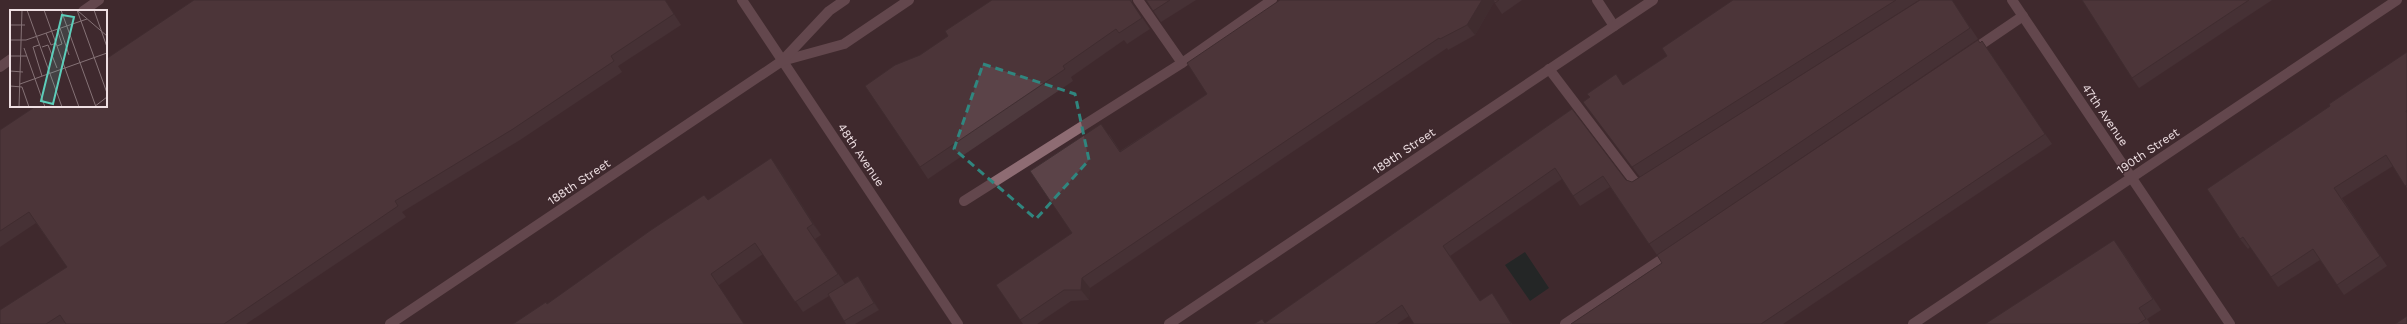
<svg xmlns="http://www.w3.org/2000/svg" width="2407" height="324" font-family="'Work Sans',sans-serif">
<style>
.water{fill:#03231e}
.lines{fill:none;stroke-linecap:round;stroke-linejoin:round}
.minor{stroke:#8e6c73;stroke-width:10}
.wall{fill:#4e3a3e}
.shaded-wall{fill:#402f32}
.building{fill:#5b4348;stroke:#402f32}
.marked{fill:none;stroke:#30867f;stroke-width:3;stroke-dasharray:8 5;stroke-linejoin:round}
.labels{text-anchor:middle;stroke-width:3;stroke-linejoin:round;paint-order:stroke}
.street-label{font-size:12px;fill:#eedfe2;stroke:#3f292e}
.inset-road{fill:none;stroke:#857276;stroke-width:1}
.view{fill:#5cceba;fill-opacity:0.15;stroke:#5cceba;stroke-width:2}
.inset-edge{fill:none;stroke:#eedfe2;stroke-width:2}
</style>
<rect width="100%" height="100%" fill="#3f292e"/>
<path class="water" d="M1525,252l24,36 -19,13 -25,-36z"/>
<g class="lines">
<g class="minor">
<path d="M742,0l216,324"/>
<path d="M1138,0l44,63"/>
<path d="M1597,0l17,26"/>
<path d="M2012,0l218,324"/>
<path d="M83,11l16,-11"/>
<path d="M1973,50l50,-34"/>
<path d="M782,61l62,-17 65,-44"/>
<path d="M0,67l11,-8"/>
<path d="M1549,69l89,117 6,-4"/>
<path d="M964,201l218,-138 90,-63"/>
<path d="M390,324l392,-263 47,-50 16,-11"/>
<path d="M1169,324l484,-324"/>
<path d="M1565,324l106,-71"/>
<path d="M1913,324l484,-324"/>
</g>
</g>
<g class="wall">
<path d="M194,0h471l16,25 -63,41 4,6 -102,68 -118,72 4,5 -160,107h-246l67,-57 -31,-44 -36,24v-117z"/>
<path d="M992,0h140v3l18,26 -23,15 -3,-4 -53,37 2,4 -145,98 -8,-12 28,-131z"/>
<path d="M1146,0h50l-35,22z"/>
<path d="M1280,0h242l-20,14 -8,-12 -19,33 -27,15 -1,-2 -357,240 -1,12 -18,1 -34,23h-14l-27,-39 76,-52 37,-99 11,17 87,-57z"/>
<path d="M1733,0h186l-244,155 277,-155 26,39 -321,216 -47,-68 -30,19 -18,-27 -112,77 30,45 12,-8 20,31h-98l-5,-8 -12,8h-143l11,-1 307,-214 54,71 6,2 8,-5 -57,-75 40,-17 44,-29z"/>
<path d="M2082,0h190l-133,88 -7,-10z"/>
<path d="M1980,43l9,8 63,93 -269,180h-212l91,-61z"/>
<path d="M2407,52v136l-14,-22 -51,32 45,68 -43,29 -24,-35 -42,27 -28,-40 -2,2 -8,-10 90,-133z"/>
<path d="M779,169l42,66 -6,4 30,45 18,-1 16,27 -24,14h-9l-17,-28 -26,16 -40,-58 -44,31 -172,19 161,-104z"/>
<path d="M2122,251l39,59 -14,9 3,5h-165z"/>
</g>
<g class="shaded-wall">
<path d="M1482,0h11l1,2 -19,33 -8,-10z"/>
<path d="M771,158l8,11 42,66 -8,-11z"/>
<path d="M858,276l5,7 16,27 -5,-7z"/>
<path d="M1082,278l8,10 -1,12 -8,-10z"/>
</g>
<g class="building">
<path d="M194,0h471l9,14 -63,42 3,5 -101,68 -118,72 3,5 -174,118h-158l-6,-9 -14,9h-46v-14l67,-43 -38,-55 -29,19v-101l36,-24h70v-47z"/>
<path d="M992,0h138l12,18 -23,15 -3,-4 -53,37 2,3 -145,98 -55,-81 30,-21 25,-10 28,-19 -3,-5z"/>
<path d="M1146,0h24l-17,11z"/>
<path d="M1280,0h202l-15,25 -27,14 -1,-1 -357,240 -1,12h-17l-44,30 -24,-35 76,-52 -42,-62 71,-47 19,28 87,-58 -20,-31z"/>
<path d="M1493,0h6l-4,3z"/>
<path d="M1733,0h163l-264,167 -49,-65 7,-5 -3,-3 29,-20 7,11 44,-29 -5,-8z"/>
<path d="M1920,0h32l18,28 -321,216 -46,-68 -30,20 -18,-28 -112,78 37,55 12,-8 19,30 -1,1h-96l-12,-19 -27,19h-121l8,-5 3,4 307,-214 54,71 6,2z"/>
<path d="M2082,0h167l-117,78z"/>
<path d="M1978,40l2,3 2,-2 63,93 -284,190h-190l91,-61 -5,-8z"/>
<path d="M2407,52v58l-1,1 1,2v72l-2,1 -19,-31 -52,33 46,68 -43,29 -24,-36 -42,28 -28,-40 -3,2 -33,-50 123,-83 -1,-2z"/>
<path d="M771,158l42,66 -6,4 31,46 -43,28 -40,-59 -44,31 33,50h-231l33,-22 1,2 104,-74 53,-35 4,5z"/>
<path d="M2114,240l39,59 -14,9 7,11 -8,5h-153z"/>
<path d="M858,276l16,27 -30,18 -16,-27z"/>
<path d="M2407,316v8h-12z"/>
</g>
<path d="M0 0H2407V324H0ZM983,64l92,30 14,66 -53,59 -82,-70z" fill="#3f292e" fill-opacity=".55" fill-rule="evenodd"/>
<path class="marked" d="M983,64l92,30 14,66 -53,59 -82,-70z"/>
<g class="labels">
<g class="street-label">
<text transform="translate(2105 115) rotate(56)" y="4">47th Avenue</text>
<text transform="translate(1404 151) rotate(-34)" y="4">189th Street</text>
<text transform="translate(2148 151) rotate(-34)" y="4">190th Street</text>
<text transform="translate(861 155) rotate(56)" y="4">48th Avenue</text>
<text transform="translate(579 182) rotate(-34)" y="4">188th Street</text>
</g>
</g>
<g transform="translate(10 10)">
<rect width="97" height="97" fill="#3f292e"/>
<path class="inset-road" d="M17,0l35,97M34,0l35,97M51,0l35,97M67,0l30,83M84,0l13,37M68,1l29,25M0,15h15M50,18l9,27M36,23l5,12 5,-2M0,30h16l61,-21M29,35l-6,2 9,29M47,36l5,-2 -5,-15M32,37l6,-2 9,23M14,38l21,59M0,46h17M0,61l13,1M10,74l87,-31M0,76l12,1 7,20M9,97l3,-97M84,97l13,-10"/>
<path class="view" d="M52,5l12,2 -21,87 -12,-3z"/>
<rect width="97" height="97" class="inset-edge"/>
</g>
</svg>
